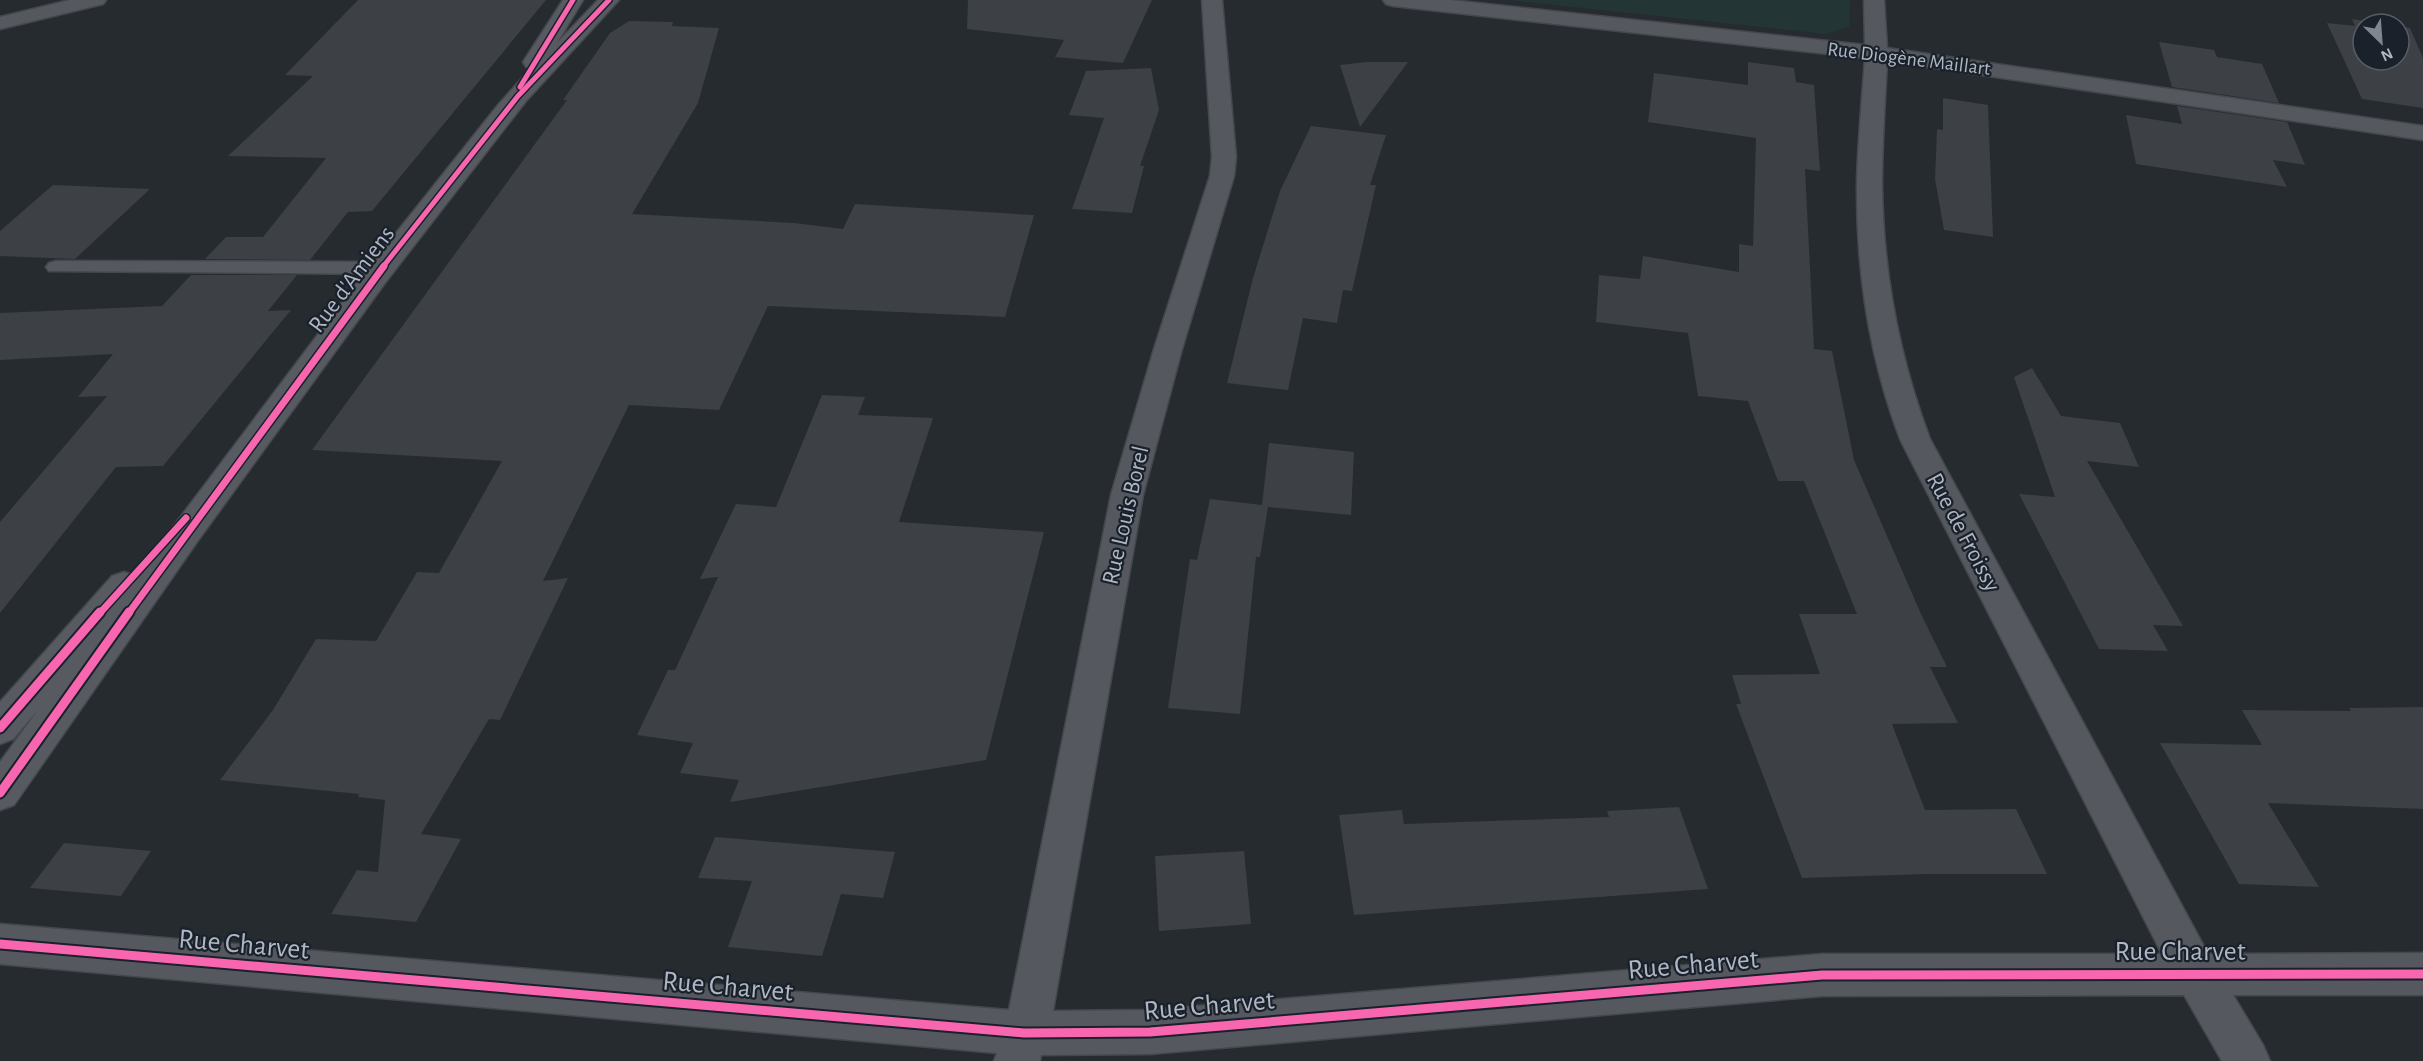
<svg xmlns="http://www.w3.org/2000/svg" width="2423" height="1061" font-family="'Alegreya Sans',sans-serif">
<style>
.green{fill:#243536}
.building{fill:#3d4045}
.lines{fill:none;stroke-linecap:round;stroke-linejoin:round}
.lane-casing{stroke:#44474b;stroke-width:3}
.street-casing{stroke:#44474b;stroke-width:3}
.primary-casing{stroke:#43474d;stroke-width:3}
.lane{fill:#55595f;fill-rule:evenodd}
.street{fill:#55595f;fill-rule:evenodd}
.primary{fill:#575b61;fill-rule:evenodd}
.cycleway-far2-casing{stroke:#1a212a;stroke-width:8}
.cycleway-far1-casing{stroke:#1a212a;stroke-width:10}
.cycleway-casing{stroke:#1a212a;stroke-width:13}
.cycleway-far2{stroke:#f766af;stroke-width:5}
.cycleway-far1{stroke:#f766af;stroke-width:7}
.cycleway{stroke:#f766af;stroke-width:9}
.labels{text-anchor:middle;stroke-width:4.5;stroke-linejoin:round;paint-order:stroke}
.far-street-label{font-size:20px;fill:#aeb7c3;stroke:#1a212a}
.street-label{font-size:24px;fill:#aeb7c3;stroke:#1a212a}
.near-street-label{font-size:28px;fill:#aeb7c3;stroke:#1a212a}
</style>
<rect width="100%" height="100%" fill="#262b30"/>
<path class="green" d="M1508,0h342l-1,27 -23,7z"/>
<g class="building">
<path d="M358,0h188l-174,211 -24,1 -38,48 -105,-1 21,-22h37l63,-79 -98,-2 85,-80 -28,-1z"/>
<path d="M968,0h184l-29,63 -68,-6 9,-17 -97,-11z"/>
<path d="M2352,19l30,5h-19v36h36v-34l11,2 13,30v50l-61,-9 -35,-76 28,3z"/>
<path d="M629,21l44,1 -1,4 47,2 -21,75 -66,111 162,9 49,6 12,-25 179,11 -29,102 -237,-11 -49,104 -90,-5 -86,176 25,-3 -68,142 -11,-1 -68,115 40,5 -45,83 -85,-8 26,-44 21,2 7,-72 -27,-3 1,-3 -139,-14 53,-70 43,-71 60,2 41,-69 22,1 63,-112 -190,-11 255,-350h-4l47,-67z"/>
<path d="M2159,42l55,8 3,7 45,7 17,39 -107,-16z"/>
<path d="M1366,62h42l-48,65 -20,-62z"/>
<path d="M1748,62l46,6 2,14 18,3 6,86 -15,-2 9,180 18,2 22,109 67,154 26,53h-17l28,56 -66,1 33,86 91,-1 31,65h-120l-125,4 -66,-174h5l-9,-29 88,-1 -21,-60h58l-53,-133h-26l-30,-80 -50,-5 -10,-63 -92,-11 3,-47 41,4 3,-23 96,16v-28l14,2 3,-108 -108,-16 6,-49 94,12z"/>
<path d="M1151,68l8,42 -19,56h4l-12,47 -60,-4 32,-91 -35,-3 17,-44z"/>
<path d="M1943,98l45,7 5,132 -49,-7 -9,-51 2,-50 6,1z"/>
<path d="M2177,106l110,16 18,43 -32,-5 14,27 -151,-23 -10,-49 56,9z"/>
<path d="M1311,126l75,9 -16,50h6l-24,106 -9,-1 -6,33 -34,-5 -15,72 -61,-7 26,-105 27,-87z"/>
<path d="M53,185l97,4 -75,70 -75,-3v-25z"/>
<path d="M191,275h106l-29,36 23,-1 -128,156 -47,1 -116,146v-91l107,-126 -29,1 35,-43 -113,6v-47l162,-7z"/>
<path d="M2032,368l29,48 59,7 19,44 -52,-6 96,165 -30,-1 15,26 -69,-2 -80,-155 36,3 -41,-120z"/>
<path d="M822,395l43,2 -7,18 75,3 -34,104 145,10 -58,228 -256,42 9,-22 -59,-7 13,-30 -56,-8 31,-65h7l43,-93 -18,2 36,-75 40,3z"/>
<path d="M1269,443l85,9 -3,63 -83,-8 -8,50h-4l-16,157 -72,-6 22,-149 7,1 13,-61 52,6z"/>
<path d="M2423,707v102l-155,-6 51,84 -80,-3 -79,-141 102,2 -20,-35 109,1 -2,-3z"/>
<path d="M1679,807l29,82 -354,26 -15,-100 63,-5 2,14 205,-7 -2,-6z"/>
<path d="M715,837l180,15 -12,46 -42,-4 -19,62 -94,-9 24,-66 -54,-3z"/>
<path d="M64,843l87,8 -30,45 -91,-8z"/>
<path d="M1244,851l7,73 -92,7 -4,-75z"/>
</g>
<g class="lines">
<g class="lane-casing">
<path id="lane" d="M56,261l327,1 7,2 3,4 -3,4 -7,2 -334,-3 -3,-4 3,-4z"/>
</g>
<g class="street-casing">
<g id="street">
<path d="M70,0h36l-3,4 -103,25v-12z"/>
<path d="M1202,0h20l14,157 -2,19 -52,173 -39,146 -90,516 97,-1 672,-56h340l-262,-515c-31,-82 -44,-169 -43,-257 1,-41 5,-82 8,-124l-472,-52 -7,-2 -3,-4h67l415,45 -1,-45h20l3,48 536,78v14l-536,-79c-2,41 -5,82 -5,123 1,88 17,173 48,255l278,515 215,-1v42h-190l30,50 7,16h-48l-38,-66 -362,1 -672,58 -109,1 -1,6h-46l3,-8 -997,-89v-40l1009,86 102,-515 43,-146 56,-173 2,-19z"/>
</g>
</g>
<g class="primary-casing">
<path id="primary" d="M563,0h20l-26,43 41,-43h21l-93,101 -141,182 -188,259 -183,263 -14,5v-48l38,-52 -25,29 -13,5v-42l112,-126 12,-4 12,4 229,-304 133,-167 33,-37 -5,-1 -3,-5z"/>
</g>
<use href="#lane" class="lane"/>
<use href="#street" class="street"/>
<use href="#primary" class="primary"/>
<g class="cycleway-far2-casing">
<g id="cycleway-far2">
<path d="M520,87l53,-87"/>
<path d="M382,268l136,-172 91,-96"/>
</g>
</g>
<g class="cycleway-far1-casing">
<g id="cycleway-far1">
<path d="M99,614l87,-96"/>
<path d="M128,614l256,-348"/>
</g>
</g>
<g class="cycleway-casing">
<g id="cycleway">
<path d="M0,728l100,-116"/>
<path d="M0,793l129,-181"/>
<path d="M0,944l1024,89 126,-1 672,-57 601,-1"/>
</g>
</g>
<use href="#cycleway-far2" class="cycleway-far2"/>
<use href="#cycleway-far1" class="cycleway-far1"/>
<use href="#cycleway" class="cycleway"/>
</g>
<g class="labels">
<g class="far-street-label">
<text transform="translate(1909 58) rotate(7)" y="7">Rue Diogène Maillart</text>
</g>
<g class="street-label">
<text transform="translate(351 279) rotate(-53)" y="8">Rue d'Amiens</text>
<text transform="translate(1125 515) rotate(-77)" y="8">Rue Louis Borel</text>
<text transform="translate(1964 532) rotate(62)" y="8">Rue de Froissy</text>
</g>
<g class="near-street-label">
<text transform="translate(244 943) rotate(5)" y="10">Rue Charvet</text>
<text x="2180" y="960">Rue Charvet</text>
<text transform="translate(1693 963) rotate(-5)" y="10">Rue Charvet</text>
<text transform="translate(728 985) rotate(5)" y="10">Rue Charvet</text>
<text transform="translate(1209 1004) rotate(-5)" y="10">Rue Charvet</text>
</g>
</g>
<g transform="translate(2381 42) rotate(155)"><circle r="28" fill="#1a212a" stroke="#555d67" stroke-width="1.5"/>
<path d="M0-4.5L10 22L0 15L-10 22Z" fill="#7e8690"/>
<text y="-9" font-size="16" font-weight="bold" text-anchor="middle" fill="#aeb7c3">N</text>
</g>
</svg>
